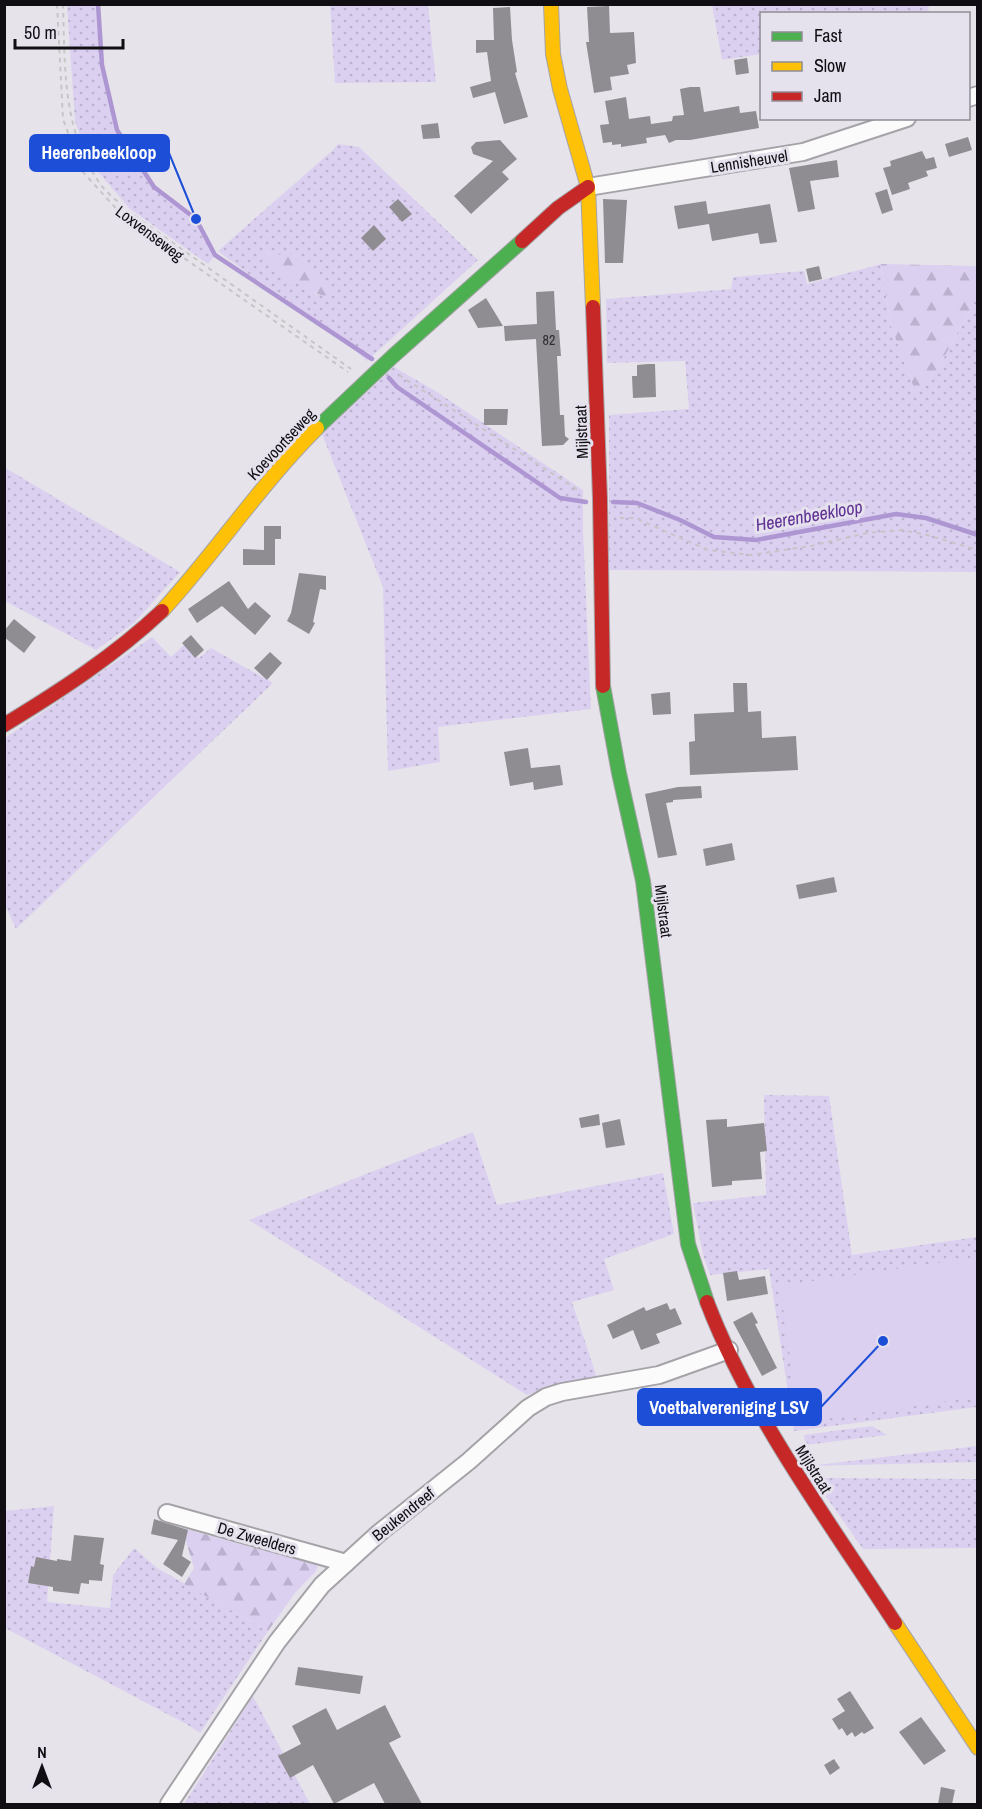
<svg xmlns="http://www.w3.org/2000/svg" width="982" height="1809" font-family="'Archivo Narrow',sans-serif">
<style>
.grass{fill:url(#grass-dots);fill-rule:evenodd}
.forest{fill:url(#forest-firs)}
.pitch{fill:#dcd0f1}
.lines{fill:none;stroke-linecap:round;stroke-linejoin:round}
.stream{stroke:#ae96d2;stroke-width:4.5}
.building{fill:#8f8d92}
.street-casing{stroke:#a5a3a7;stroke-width:20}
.fast-casing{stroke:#a5a3a7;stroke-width:16}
.slow-casing{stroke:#a5a3a7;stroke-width:16}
.jam-casing{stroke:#a5a3a7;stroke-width:16}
.path{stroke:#c6c5c8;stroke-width:2;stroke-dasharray:4.5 4.5;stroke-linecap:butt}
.street{stroke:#fbfbfc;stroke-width:16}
.fast{stroke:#4caf50;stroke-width:14}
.slow{stroke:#ffc107;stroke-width:14}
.jam{stroke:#c62828;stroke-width:14}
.labels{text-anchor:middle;stroke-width:6;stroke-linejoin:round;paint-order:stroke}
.number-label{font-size:14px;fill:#302e32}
.street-label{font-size:16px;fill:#100e12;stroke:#e5e1ed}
.water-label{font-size:18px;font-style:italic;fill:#603295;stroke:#e5e1ed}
.leader{fill:none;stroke:#1d4ed8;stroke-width:2}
.callout-dot{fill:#1d4ed8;stroke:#e5e1ed;stroke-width:2}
.callout{fill:#1d4ed8;stroke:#1d4ed8;stroke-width:2}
.callout-label{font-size:18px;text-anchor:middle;font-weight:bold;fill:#fff}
</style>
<defs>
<pattern id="grass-dots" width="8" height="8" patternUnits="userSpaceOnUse" patternTransform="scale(1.5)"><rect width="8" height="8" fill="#dcd0f1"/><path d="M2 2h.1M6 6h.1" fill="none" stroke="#bcb1ce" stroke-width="1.8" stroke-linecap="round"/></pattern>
<pattern id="forest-firs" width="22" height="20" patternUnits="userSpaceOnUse" patternTransform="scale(1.5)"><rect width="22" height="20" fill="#dcd0f1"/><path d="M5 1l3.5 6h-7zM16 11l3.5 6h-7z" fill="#bcb1ce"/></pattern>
</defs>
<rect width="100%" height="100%" fill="#e6e4ea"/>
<g class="grass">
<path d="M67,5h31l4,60 15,65 37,57 42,32 19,36 -7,9 -78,-55 -36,-42 -10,-20 -9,-26z"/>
<path d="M330,5h98l8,77 -101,1z"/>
<path d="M712,5v-1l217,1 -1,8 -166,1 -1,40 -39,6z"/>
<path d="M338,144l21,3 119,113 -111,101 -35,-31 -85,-57 -29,-22 116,-102zM265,252l11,5 27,2 27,33 -12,3 -19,-12z"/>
<path d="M881,264l10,62 25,66 21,-22 40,-73v275l-368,-2v-155l80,-6 -4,-48 -78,2 -1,-64 125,-10 2,-12 71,-6 3,13z"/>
<path d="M394,367l43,25 146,98v40l8,179 -153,18 2,35 -52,9 -5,-184 -61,-153z"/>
<path d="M4,467l176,105 -46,51 -38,27 -91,-49z"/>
<path d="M152,637l19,20 13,-12 15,13 12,-10 62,35 -257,246 -11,-24v-167z"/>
<path d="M764,1095l65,1 23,159 125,-18v170l-183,24 -25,-162 -59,6 -7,-20 -10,-52 73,-8z"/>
<path d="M473,1132l24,73 166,-32 11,61 -70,25 10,31 -42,12 25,76 -49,9 -21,8 -278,-175z"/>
<path d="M872,1426l15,9 -82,10 -1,-10z"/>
<path d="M977,1446v16l-169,4z"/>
<path d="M813,1478l164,1v69l-114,1z"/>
<path d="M54,1506l-7,96 63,6 3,-33 21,-27 23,20 111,63 -68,102 -12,-8 -183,-97 -1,-117z"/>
<path d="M253,1696l57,108h-126z"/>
</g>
<g class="forest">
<path d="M264,252c12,5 12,2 24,2 18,-1 32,25 42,38l-2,4c-12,2 -61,-30 -69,-40z"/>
<path d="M881,264l96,2v31l-40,73 -21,23 -25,-67z"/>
<path d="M182,1528l136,37 -2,6 -21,22 -27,38 -84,-47 10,-16z"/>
</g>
<path class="pitch" d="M977,1257v140l-178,26 -19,-137z"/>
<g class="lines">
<g class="stream">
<path d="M98,4l4,61 15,65 37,57 42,32 19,36 157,104"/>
<path d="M389,378l8,9 163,111 26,4"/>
<path d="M613,502l24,1 43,17 34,17 42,3 140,-26 30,4 52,17"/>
</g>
</g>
<g class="building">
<path d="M609,6l1,27 24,-1 2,31 -9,2 2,9 -19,3 2,13 -18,3 -8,-51h3l-2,-35z"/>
<path d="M510,7l2,33 5,32 -2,1 13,44 -24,7 -9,-32 -22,6 -3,-11 21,-6 -4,-29 -11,1v-13h18l-1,-32z"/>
<path d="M747,58l2,15 -13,2 -2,-15z"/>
<path d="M690,87h10l4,25 35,-6 1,7 16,-2 3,17 -69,12h-14l-7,3 -4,-8 -19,3 1,5 -26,4v-3l-9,1v-3l-9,1 -3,-18 9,-1 -4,-23 21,-4 3,22 21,-3 1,8 21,-3 1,-5 11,-1 -4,-26z"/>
<path d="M438,123l2,15 -17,1 -2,-14z"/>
<path d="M968,137l4,13 -23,7 -4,-13z"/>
<path d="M500,140l17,19 -15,13 7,7 -38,35 -17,-18 39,-35 -20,-7 -2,-7 5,-5z"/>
<path d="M922,151l4,8 8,-2 3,11 -11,3 2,5 -20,7 2,6 -18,6 -9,-27 8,-2 -1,-5z"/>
<path d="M837,160l2,17 -29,4 5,28 -17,3 -9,-44z"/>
<path d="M887,189l6,21 -11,4 -7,-21z"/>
<path d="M398,199l14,15 -10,8 -13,-15z"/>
<path d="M603,199l24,1 -4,63h-18z"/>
<path d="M706,201l2,13 62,-10 7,38 -17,2 -2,-11 -46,8 -3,-17 -31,5 -4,-23z"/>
<path d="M374,225l12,14 -13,12 -12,-13z"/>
<path d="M819,266l3,13 -13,3 -3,-13z"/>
<path d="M554,291l2,39h3l2,26h-4l3,59h4l1,21 4,3 -6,6 -21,1 -6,-107 -31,2 -1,-15 33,-2 -1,-32z"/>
<path d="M486,298l17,28 -25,2 -10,-18z"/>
<path d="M648,364h7l1,33 -23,1 -1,-22h5v-11z"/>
<path d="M484,409h24l-1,16h-23z"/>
<path d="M264,526h17v13h-6v26h-32v-16l21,1z"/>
<path d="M299,573l27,3v14l-6,-1 -7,33 2,1 -6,11 -22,-13 4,-8z"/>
<path d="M229,581l19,28 7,-7 16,14 -16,19 -33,-29 -25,17 -9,-14z"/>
<path d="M14,619l22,18 -12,16 -20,-16v-6z"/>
<path d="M191,635l13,15 -9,8 -13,-15z"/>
<path d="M270,652l12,11 -15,17 -13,-12z"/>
<path d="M733,683h14l1,29 13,-1 1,27 34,-2 2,34 -108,5 -1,-33 6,-1 -1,-27 40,-2z"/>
<path d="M670,692l1,22 -18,1 -2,-21z"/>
<path d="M528,748l3,20 29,-3 3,20 -29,5 -1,-8 -23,4 -6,-34z"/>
<path d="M701,786l1,12 -29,2v2l-7,1 11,52 -19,3 -13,-64 33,-7z"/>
<path d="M732,843l3,17 -29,6 -3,-17z"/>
<path d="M834,877l3,15 -38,7 -3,-14z"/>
<path d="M599,1114l1,11 -19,3 -2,-10z"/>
<path d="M620,1119l5,26 -19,3 -4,-25z"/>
<path d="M727,1119v8l37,-4 3,28 -7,1 2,27 -30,2v4l-20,2 -6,-67z"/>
<path d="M737,1271l2,9 26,-4 3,18 -41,7 -4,-28z"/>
<path d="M667,1303l3,7 5,-2 7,16 -26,10 4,9 -19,7 -8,-20 -20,9 -6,-14 37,-18 2,4z"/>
<path d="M752,1312l6,11 -3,1 22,44 -15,8 -29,-54z"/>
<path d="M154,1519l34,11 -6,26 9,6 -9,15 -19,-13 15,-24 -27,-6z"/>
<path d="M74,1535l30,3 -4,26 4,1 -2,16 -13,-1v4l-8,-1 -2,11 -26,-3v-4l-25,-4 3,-17 3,1 2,-10 21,4v-2l14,2z"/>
<path d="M298,1667l65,9 -3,18 -65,-9z"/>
<path d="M850,1691l24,37 -10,6 -2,-2 -7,5 -3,-5 -5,4 -5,-8 -3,2 -7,-11 13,-8 -8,-12z"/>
<path d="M385,1705l16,32 -12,6 33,61h-37l-11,-21 -40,21 -21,-39 -23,13 -12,-22 23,-12 -9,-18 34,-18 11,22z"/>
<path d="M921,1717l25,34 -22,14 -25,-33z"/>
<path d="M834,1759l6,9 -10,7 -6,-10z"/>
<path d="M941,1787l14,3 -3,14h-14z"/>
</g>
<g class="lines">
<g class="street-casing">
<g id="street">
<path d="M968,98l10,-3"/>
<path d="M588,187l215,-35 104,-34"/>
<path d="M167,1513l179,50"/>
<path d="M169,1804l108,-162 45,-57 57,-52 90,-72 59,-53 18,-11 16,-5 97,-17 70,-25"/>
</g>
</g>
<g class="fast-casing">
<g id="fast">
<path d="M317,428l75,-71 130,-116"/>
<path d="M603,686l16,87 24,108 45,363 19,58"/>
</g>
</g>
<g class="slow-casing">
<g id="slow">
<path d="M551,4l2,50 7,35 28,98 5,120"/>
<path d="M162,611c54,-59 98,-126 155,-183"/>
<path d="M895,1623l83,125"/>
</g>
</g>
<g class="jam-casing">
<g id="jam">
<path d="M522,241l36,-33 30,-21"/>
<path d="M593,307l7,192 3,187"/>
<path d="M4,725c56,-34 110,-69 158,-114"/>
<path d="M707,1302c44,115 121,218 188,321"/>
</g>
</g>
<g class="path">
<path d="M57,4l6,115 19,52 40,44 226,157"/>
<path d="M63,4c2,61 -1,126 36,178 7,11 20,20 29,29l223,158"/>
<path d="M399,375l182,117"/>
<path d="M620,518h15l73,32 43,5 60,-9 56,-13 35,-3 25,5 51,15"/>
</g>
<use href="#street" class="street"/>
<use href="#fast" class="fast"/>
<use href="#slow" class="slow"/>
<use href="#jam" class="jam"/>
</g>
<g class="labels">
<g class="number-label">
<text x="549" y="345">82</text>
</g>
<g class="street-label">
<text transform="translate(749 161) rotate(-9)" y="6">Lennisheuvel</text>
<text transform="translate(150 233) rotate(37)" y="6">Loxvenseweg</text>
<text transform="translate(581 432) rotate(-92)" y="6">Mijlstraat</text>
<text transform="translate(281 444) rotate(-47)" y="6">Koevoortseweg</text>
<text transform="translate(664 911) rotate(83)" y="6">Mijlstraat</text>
<text transform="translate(814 1469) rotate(58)" y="6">Mijlstraat</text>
<text transform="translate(403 1514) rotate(-39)" y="6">Beukendreef</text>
<text transform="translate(257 1538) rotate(16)" y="6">De Zweelders</text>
</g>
<g class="water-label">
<text transform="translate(809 516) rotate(-10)" y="6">Heerenbeekloop</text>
</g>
</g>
<path class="leader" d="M196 219L169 153M883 1341L821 1407"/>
<g class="callout-dot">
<circle cx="196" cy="219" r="6"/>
<circle cx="883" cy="1341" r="6"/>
</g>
<g class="callout">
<rect x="30" y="135" width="139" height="36" rx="6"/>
<rect x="638" y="1389" width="183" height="36" rx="6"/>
</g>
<g class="callout-label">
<text x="99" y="159">Heerenbeekloop</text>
<text x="729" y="1414">Voetbalvereniging LSV</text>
</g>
<rect width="982" height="1809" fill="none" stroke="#100e12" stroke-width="12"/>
<rect x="760" y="12" width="210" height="108" fill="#e5e1ed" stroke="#908d95" stroke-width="1.5"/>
<rect x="772" y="32" width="30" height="9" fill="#4caf50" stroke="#908d95" stroke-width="1.5"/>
<text x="814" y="42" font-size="18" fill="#100e12">Fast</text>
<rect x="772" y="62" width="30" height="9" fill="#ffc107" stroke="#908d95" stroke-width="1.5"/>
<text x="814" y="72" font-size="18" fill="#100e12">Slow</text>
<rect x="772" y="92" width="30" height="9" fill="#c62828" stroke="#908d95" stroke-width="1.5"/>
<text x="814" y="102" font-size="18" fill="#100e12">Jam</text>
<g transform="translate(42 1767)" stroke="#e5e1ed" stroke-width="4.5" paint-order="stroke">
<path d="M0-4.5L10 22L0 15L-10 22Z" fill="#100e12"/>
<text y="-9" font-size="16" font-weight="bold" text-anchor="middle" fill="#100e12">N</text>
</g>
<path d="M15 39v9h108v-9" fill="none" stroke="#100e12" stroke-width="3"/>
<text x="24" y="39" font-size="18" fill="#100e12" stroke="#e5e1ed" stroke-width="4.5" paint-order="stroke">50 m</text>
</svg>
